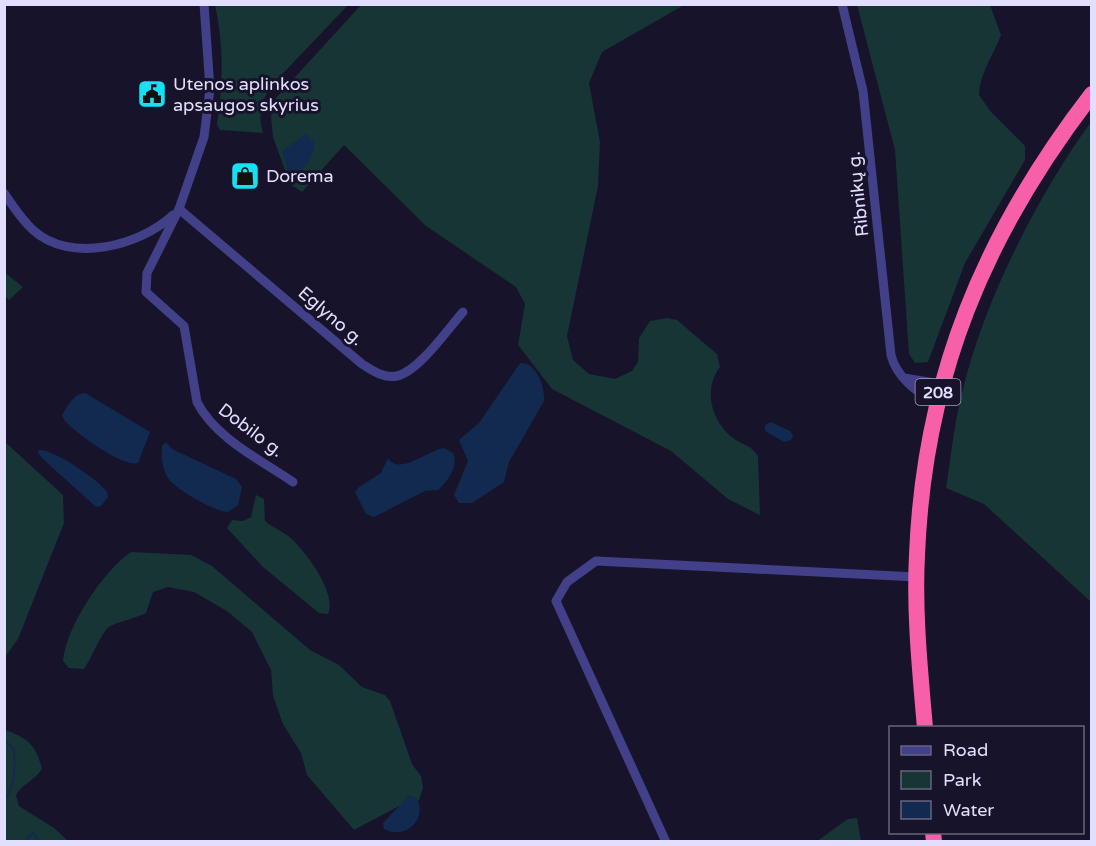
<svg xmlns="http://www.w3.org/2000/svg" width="1096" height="846" font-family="'Varela Round',sans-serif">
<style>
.green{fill:#163534}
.water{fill:#122a50}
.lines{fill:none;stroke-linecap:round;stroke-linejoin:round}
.stream{stroke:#122a50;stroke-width:2}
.street{stroke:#424088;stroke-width:9}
.highway{stroke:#f85faa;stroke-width:16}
.labels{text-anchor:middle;stroke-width:6;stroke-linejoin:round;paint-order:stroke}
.shield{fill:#17132b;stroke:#a5a1bf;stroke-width:1.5}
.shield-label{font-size:16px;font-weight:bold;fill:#e2defe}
.poi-label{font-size:18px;fill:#e2defe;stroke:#17132b;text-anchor:start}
.street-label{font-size:18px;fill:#e2defe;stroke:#17132b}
</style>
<rect width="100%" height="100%" fill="#17132b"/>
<g class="green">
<path d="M215,5h133l-77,81c-11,18 -13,28 -8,47l-43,-3 -3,-6c6,-41 7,-78 -2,-119z"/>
<path d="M361,5h323l-82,47 -13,31 11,59 -2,44 -31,150 6,24 16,14 26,5 17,-8 6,-9 1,-24 11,-17 17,-3 10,2 40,34 3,13c-18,23 -8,57 16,73 8,5 16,6 22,16l2,59 -32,-16 -57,-48 -119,-62 -34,-44 7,-41 -9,-17 -90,-61 -82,-81 -42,47 -12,-8 -17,-47 -2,-20 4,-18z"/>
<path d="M857,5h133l11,30c-8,21 -21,38 -22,60l12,17 34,34v14l-60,103 -37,99 -13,1 -6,-9 -14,-204z"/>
<path d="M1091,122v480l-107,-98 -38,-16c5,-31 8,-64 16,-95 21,-90 75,-197 129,-271z"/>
<path d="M4,272l19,15 -14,13 -4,-4z"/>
<path d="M5,442l58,53 1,28 -46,116 -13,18z"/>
<path d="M256,495l8,4 1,22c8,7 20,11 28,19 14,14 44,53 35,74l-9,-1 -56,-46 -36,-39 5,-8 11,1 8,-4z"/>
<path d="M131,552l60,3 21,11 98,84 29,15 23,22 23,8 5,6 22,63 9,12 2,11 -4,14 -10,-5 -8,9 -47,25 -47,-55 -6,-22 -18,-29 -10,-28 -2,-26 -19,-38 -25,-21 -33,-19 -26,-5 -15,5 -7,21c-10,5 -32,10 -37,14 -8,6 -17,31 -25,42l-15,-1 -6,-7c3,-34 40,-90 68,-109z"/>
<path d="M5,730c23,8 31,15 37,39 -8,12 -21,16 -26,26l3,11 35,22 14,13h-63z"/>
<path d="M857,818l4,23h-44l31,-22z"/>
</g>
<g class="water">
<path d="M306,134l9,9c-1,15 -11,28 -25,34l-8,-26z"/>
<path d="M520,363c17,-1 25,24 24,38l-35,61 -5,20 -32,21h-13l-5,-8 14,-34 -9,-21 20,-17z"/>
<path d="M85,393l65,39 -12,31c-14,5 -63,-30 -73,-42l-3,-6c5,-9 13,-22 23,-22z"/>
<path d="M771,422l19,9 3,4 -2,5 -7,2 -19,-11v-6z"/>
<path d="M166,442l6,7 64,30 6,8 -4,18 -10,7c-13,0 -53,-23 -60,-34 -6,-10 -7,-22 -6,-32z"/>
<path d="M444,448l9,5c6,13 -5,28 -15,37l-13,1 -51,26 -8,-3 -11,-22 4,-5 22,-14 7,-15c11,18 39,-7 56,-10z"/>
<path d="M39,450c13,-2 60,30 68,42l1,5 -7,9 -5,1 -53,-48 -5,-6z"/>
<path d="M409,796l7,2c13,20 -11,43 -32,31l-1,-6z"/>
</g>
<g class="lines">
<g class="stream">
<path d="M4,739l10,10c1,18 2,36 -10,51"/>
<path d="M4,828l1,14"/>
<path d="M26,842l2,-5 5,-4 7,9"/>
</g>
<g class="street">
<path d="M204,4l6,85 -6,48 -25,72 -32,64 -1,19 38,34 13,76c18,36 64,58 96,80"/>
<path d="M842,4l21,87 28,264c5,21 26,39 45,46"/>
<path d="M4,193c8,12 18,27 29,37 37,34 107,16 140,-15"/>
<path d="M179,209l183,155c10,6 22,15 35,12 22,-5 50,-46 66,-64"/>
<path d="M904,378l37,6"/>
<path d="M666,842l-110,-241 11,-19 29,-21 321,16"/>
</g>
<g class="highway">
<path d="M925,728c-5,-58 -11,-116 -8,-173 7,-177 67,-321 175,-461"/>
<path d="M933,832l1,10"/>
</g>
</g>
<defs>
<g id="civic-square" transform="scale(1.5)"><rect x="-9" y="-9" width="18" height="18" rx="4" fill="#14e1f4" stroke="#17132b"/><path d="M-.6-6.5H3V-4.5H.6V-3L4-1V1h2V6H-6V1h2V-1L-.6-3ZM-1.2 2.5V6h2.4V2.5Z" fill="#111"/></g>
<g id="shop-square" transform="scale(1.5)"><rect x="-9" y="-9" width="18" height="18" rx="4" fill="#14e1f4" stroke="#17132b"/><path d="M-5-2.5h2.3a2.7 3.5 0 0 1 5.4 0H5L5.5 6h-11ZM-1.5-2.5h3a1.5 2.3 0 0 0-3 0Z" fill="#111"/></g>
</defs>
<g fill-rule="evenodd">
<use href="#civic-square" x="152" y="94"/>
<use href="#shop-square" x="245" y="176"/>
</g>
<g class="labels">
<rect class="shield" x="915.5" y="379" width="45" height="26" rx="4.5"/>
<g class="shield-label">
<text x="938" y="398">208</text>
</g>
<g class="poi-label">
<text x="173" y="90">Utenos aplinkos<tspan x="173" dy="21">apsaugos skyrius</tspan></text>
<text x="266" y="182">Dorema</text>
</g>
<g class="street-label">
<text transform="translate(858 194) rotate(-96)" y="6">Ribnikų g.</text>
<text transform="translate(331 316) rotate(41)" y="6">Eglyno g.</text>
<text transform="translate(251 430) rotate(37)" y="6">Dobilo g.</text>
</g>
</g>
<rect width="1096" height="846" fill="none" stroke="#e2defe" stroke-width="12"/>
<rect x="889" y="726" width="195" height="108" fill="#17132b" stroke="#68647f" stroke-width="1.5"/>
<rect x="901" y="746" width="30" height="9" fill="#424088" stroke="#68647f" stroke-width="1.5"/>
<text x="943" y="756" font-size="18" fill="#e2defe">Road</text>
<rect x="901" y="771" width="30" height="18" fill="#163534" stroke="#68647f" stroke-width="1.5"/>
<text x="943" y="786" font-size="18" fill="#e2defe">Park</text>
<rect x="901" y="801" width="30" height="18" fill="#122a50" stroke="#68647f" stroke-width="1.5"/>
<text x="943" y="816" font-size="18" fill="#e2defe">Water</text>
</svg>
